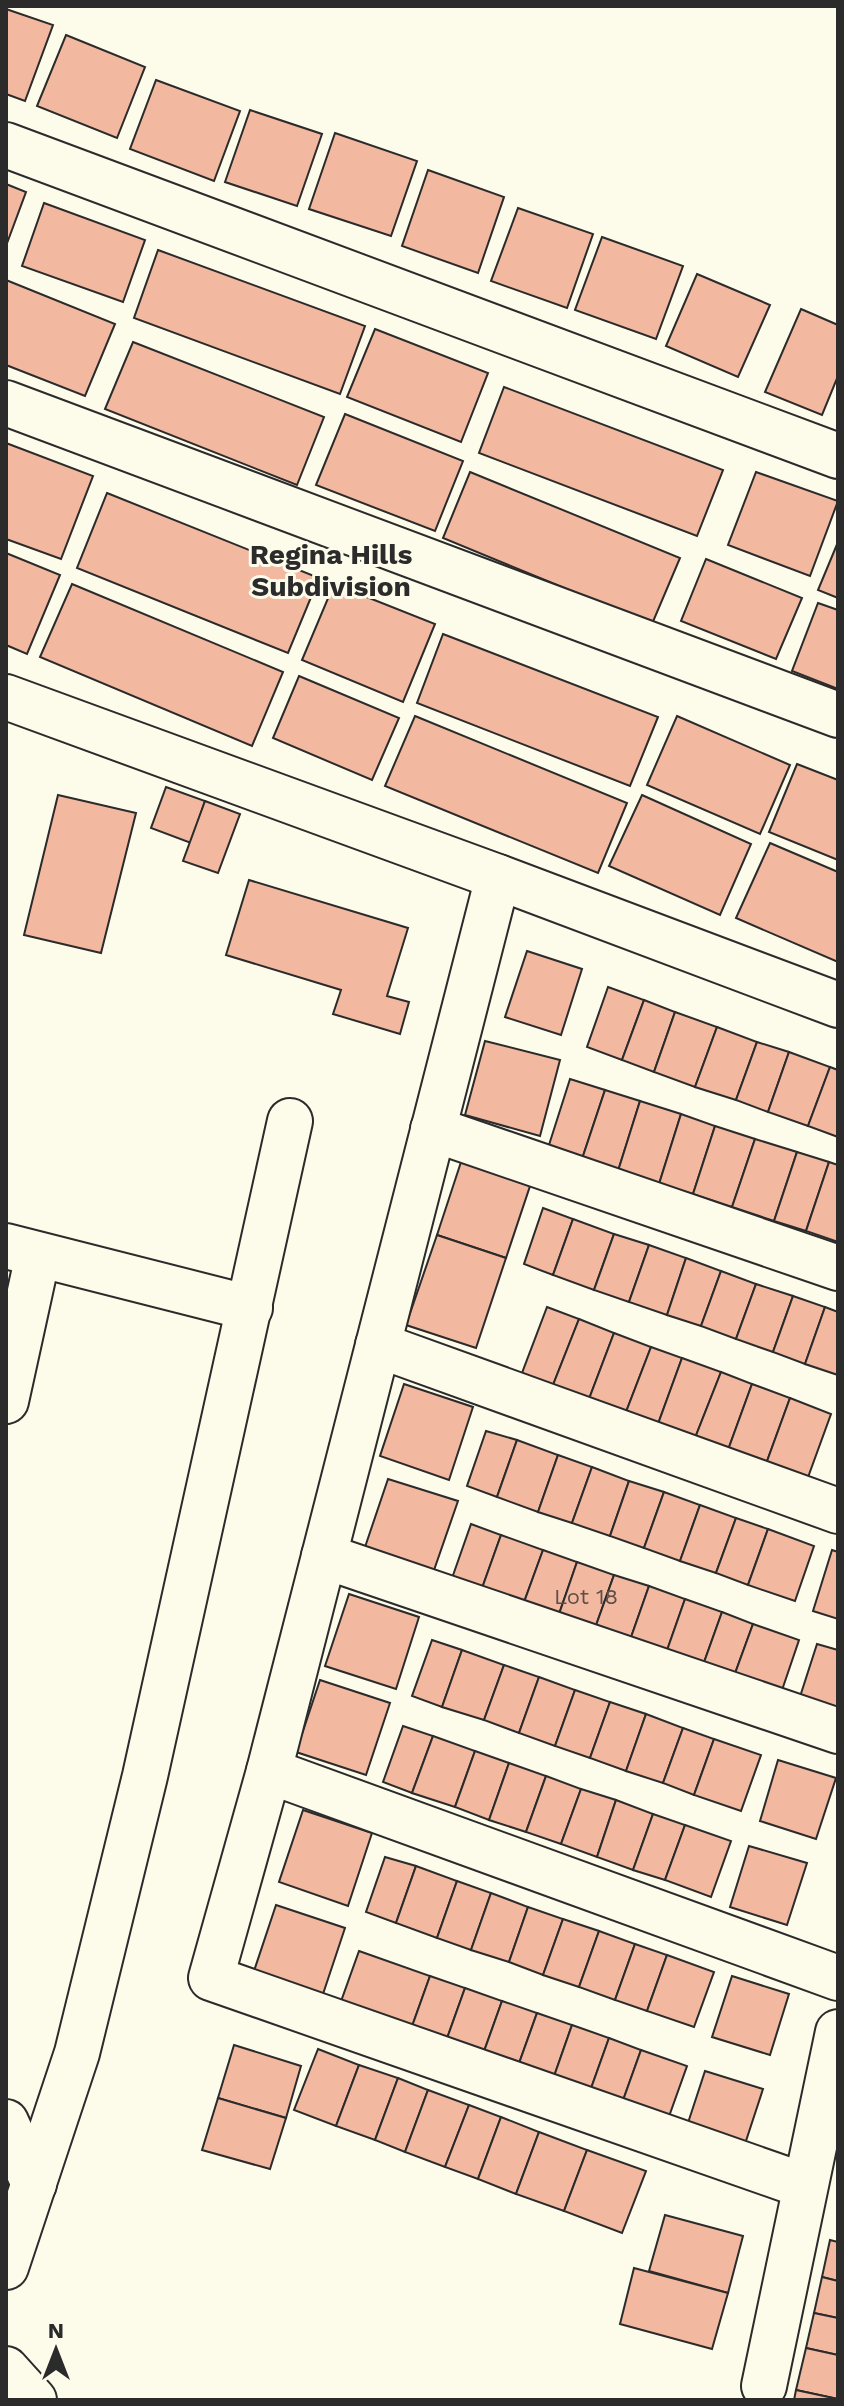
<svg xmlns="http://www.w3.org/2000/svg" width="844" height="2406" font-family="'Work Sans',sans-serif">
<style>
.building{fill:#f2b8a0;stroke:#2b2b2b;stroke-width:2}
.lines{fill:none;stroke-linecap:round;stroke-linejoin:round}
.street-casing{stroke:#2b2b2b;stroke-width:48}
.highway-casing{stroke:#2b2b2b;stroke-width:48}
.street{stroke:#fdfbea;stroke-width:44}
.highway{stroke:#fdfbea;stroke-width:44}
.labels{text-anchor:middle;stroke-width:6;stroke-linejoin:round;paint-order:stroke}
.number-label{font-size:22px;fill:#5d4e48}
.neighbourhood-label{font-size:28px;font-weight:bold;fill:#2b2b2b;stroke:#fdfbea}
</style>
<rect width="100%" height="100%" fill="#fdfbea"/>
<g class="building">
<path d="M6,9l47,16 -28,76 -19,-7z"/>
<path d="M66,35l79,32 -28,71 -80,-32z"/>
<path d="M156,80l84,31 -26,70 -84,-32z"/>
<path d="M250,110l72,24 -25,72 -72,-24z"/>
<path d="M335,133l82,28 -26,75 -82,-27z"/>
<path d="M428,170l76,27 -26,76 -76,-27z"/>
<path d="M6,184l20,8 -20,54z"/>
<path d="M44,203l101,37 -22,62 -101,-36z"/>
<path d="M518,208l75,26 -26,74 -76,-27z"/>
<path d="M602,237l81,29 -27,73 -81,-29z"/>
<path d="M158,250l207,76 -25,68 -206,-76z"/>
<path d="M697,274l73,31 -32,72 -72,-31z"/>
<path d="M6,280l109,44 -30,72 -79,-31z"/>
<path d="M801,309l37,16v51l-16,39 -57,-23z"/>
<path d="M375,329l113,44 -27,69 -114,-45z"/>
<path d="M133,342l191,75 -27,68 -192,-76z"/>
<path d="M504,387l219,83 -26,66 -218,-83z"/>
<path d="M345,414l118,47 -28,70 -119,-46z"/>
<path d="M6,443l87,33 -32,83 -55,-20z"/>
<path d="M470,472l210,86 -28,66 -209,-86z"/>
<path d="M756,472l82,29 -28,75 -82,-31z"/>
<path d="M107,493l212,85 -31,75 -211,-85z"/>
<path d="M838,542v56l-20,-8z"/>
<path d="M6,553l54,22 -33,79 -21,-9z"/>
<path d="M706,559l96,39 -26,61 -95,-38z"/>
<path d="M72,584l211,88 -31,74 -212,-89z"/>
<path d="M334,584l101,40 -32,78 -101,-42z"/>
<path d="M818,603l20,7v79l-46,-18z"/>
<path d="M443,634l215,83 -28,69 -213,-83z"/>
<path d="M299,676l100,42 -27,62 -99,-42z"/>
<path d="M415,716l212,87 -29,70 -213,-87z"/>
<path d="M677,716l113,49 -30,69 -113,-49z"/>
<path d="M797,764l41,16v80l-69,-28z"/>
<path d="M166,787l39,14 -14,42 -40,-15z"/>
<path d="M58,795l78,18 -35,140 -77,-18z"/>
<path d="M642,795l109,49 -31,71 -111,-49z"/>
<path d="M205,801l35,13 -22,59 -35,-12z"/>
<path d="M770,843l68,29v90l-102,-44z"/>
<path d="M249,880l159,48 -21,68 22,6 -9,32 -67,-20 8,-24 -115,-35z"/>
<path d="M527,951l55,18 -21,66 -56,-18z"/>
<path d="M608,987l36,13 -22,60 -35,-13z"/>
<path d="M644,1000l31,12 -21,60 -32,-12z"/>
<path d="M675,1012l42,15 -22,60 -41,-15z"/>
<path d="M717,1027l40,15 -21,58 -41,-13z"/>
<path d="M485,1041l75,19 -20,76 -75,-21z"/>
<path d="M757,1042l32,10 -21,60 -32,-12z"/>
<path d="M789,1052l41,15 -22,59 -40,-14z"/>
<path d="M830,1067l8,3v67l-30,-11z"/>
<path d="M570,1079l35,11 -23,69 -34,-11z"/>
<path d="M605,1090l35,11 -22,70 -36,-12z"/>
<path d="M640,1101l41,13 -22,70 -41,-13z"/>
<path d="M681,1114l34,12 -22,68 -34,-10z"/>
<path d="M715,1126l40,13 -23,68 -39,-13z"/>
<path d="M755,1139l42,13 -23,69 -42,-14z"/>
<path d="M797,1152l32,10 -23,69 -32,-10z"/>
<path d="M461,1162l69,24 -24,72 -69,-23z"/>
<path d="M829,1162l9,3v77l-32,-11z"/>
<path d="M543,1208l30,11 -20,56 -29,-11z"/>
<path d="M573,1219l41,15 -20,56 -41,-15z"/>
<path d="M614,1234l35,11 -20,57 -35,-12z"/>
<path d="M437,1235l69,23 -30,90 -70,-23z"/>
<path d="M649,1245l37,13 -19,57 -38,-13z"/>
<path d="M686,1258l35,13 -20,55 -34,-11z"/>
<path d="M721,1271l35,13 -20,55 -35,-13z"/>
<path d="M756,1284l37,12 -20,56 -37,-13z"/>
<path d="M793,1296l32,11 -20,57 -32,-12z"/>
<path d="M547,1307l32,12 -26,66 -31,-12z"/>
<path d="M825,1307l13,5v63l-33,-11z"/>
<path d="M579,1319l35,14 -25,66 -36,-14z"/>
<path d="M614,1333l37,14 -25,65 -37,-13z"/>
<path d="M651,1347l31,11 -24,66 -32,-12z"/>
<path d="M682,1358l39,14 -26,66 -37,-14z"/>
<path d="M721,1372l31,12 -24,66 -33,-12z"/>
<path d="M404,1384l69,23 -24,73 -69,-24z"/>
<path d="M752,1384l38,14 -24,66 -38,-14z"/>
<path d="M790,1398l41,16 -24,66 -41,-16z"/>
<path d="M486,1431l31,9 -20,57 -30,-11z"/>
<path d="M517,1440l41,15 -20,57 -41,-15z"/>
<path d="M558,1455l34,12 -20,56 -34,-11z"/>
<path d="M592,1467l37,14 -19,55 -38,-13z"/>
<path d="M388,1479l70,22 -25,72 -69,-23z"/>
<path d="M629,1481l35,11 -20,56 -34,-12z"/>
<path d="M664,1492l36,13 -20,56 -36,-13z"/>
<path d="M700,1505l36,13 -20,55 -36,-12z"/>
<path d="M736,1518l32,11 -20,56 -32,-12z"/>
<path d="M471,1524l30,11 -20,56 -30,-10z"/>
<path d="M768,1529l46,17 -19,55 -47,-16z"/>
<path d="M501,1535l42,15 -20,55 -42,-14z"/>
<path d="M543,1550l34,12 -19,55 -35,-12z"/>
<path d="M832,1550l6,2v67l-25,-8z"/>
<path d="M577,1562l37,13 -20,56 -36,-14z"/>
<path d="M614,1575l35,11 -20,57 -35,-12z"/>
<path d="M649,1586l36,13 -20,57 -36,-13z"/>
<path d="M349,1594l70,23 -23,72 -71,-23z"/>
<path d="M685,1599l37,13 -20,56 -37,-12z"/>
<path d="M722,1612l31,12 -20,55 -31,-11z"/>
<path d="M753,1624l46,16 -19,56 -47,-17z"/>
<path d="M432,1640l30,10 -20,57 -30,-11z"/>
<path d="M817,1644l21,6v68l-41,-12z"/>
<path d="M462,1650l42,15 -20,55 -42,-13z"/>
<path d="M504,1665l35,12 -20,56 -35,-13z"/>
<path d="M539,1677l36,13 -20,56 -36,-13z"/>
<path d="M320,1680l70,23 -24,72 -70,-23z"/>
<path d="M575,1690l35,12 -20,56 -35,-12z"/>
<path d="M610,1702l36,12 -20,57 -36,-13z"/>
<path d="M646,1714l37,14 -20,55 -37,-12z"/>
<path d="M403,1726l30,10 -21,57 -29,-11z"/>
<path d="M683,1728l31,11 -20,56 -31,-12z"/>
<path d="M433,1736l42,15 -20,56 -43,-14z"/>
<path d="M714,1739l47,16 -20,56 -47,-16z"/>
<path d="M475,1751l34,12 -20,57 -34,-13z"/>
<path d="M778,1760l58,18 -20,61 -56,-18z"/>
<path d="M509,1763l37,13 -20,56 -37,-12z"/>
<path d="M546,1776l35,13 -20,55 -35,-12z"/>
<path d="M581,1789l35,11 -19,57 -36,-13z"/>
<path d="M616,1800l37,14 -20,56 -36,-13z"/>
<path d="M303,1810l69,23 -24,73 -69,-24z"/>
<path d="M653,1814l32,11 -20,55 -32,-10z"/>
<path d="M685,1825l46,16 -20,56 -46,-17z"/>
<path d="M749,1846l58,17 -20,62 -57,-18z"/>
<path d="M385,1857l31,9 -20,57 -30,-11z"/>
<path d="M416,1866l41,15 -20,57 -41,-15z"/>
<path d="M457,1881l34,12 -20,57 -34,-12z"/>
<path d="M491,1893l37,14 -19,55 -38,-12z"/>
<path d="M276,1905l69,23 -24,72 -69,-23z"/>
<path d="M528,1907l35,12 -20,56 -34,-13z"/>
<path d="M563,1919l36,12 -20,56 -36,-12z"/>
<path d="M599,1931l36,13 -20,56 -36,-13z"/>
<path d="M635,1944l32,11 -20,56 -32,-11z"/>
<path d="M359,1951l71,25 -20,56 -71,-25z"/>
<path d="M667,1955l47,17 -20,55 -47,-16z"/>
<path d="M430,1976l35,12 -20,56 -35,-12z"/>
<path d="M732,1976l57,18 -19,61 -58,-18z"/>
<path d="M465,1988l37,13 -20,56 -37,-13z"/>
<path d="M502,2001l35,12 -20,56 -35,-12z"/>
<path d="M537,2013l35,12 -20,57 -35,-13z"/>
<path d="M572,2025l37,13 -20,56 -37,-12z"/>
<path d="M609,2038l32,12 -20,56 -32,-12z"/>
<path d="M234,2045l67,21 -15,52 -68,-20z"/>
<path d="M318,2049l41,16 -23,61 -42,-16z"/>
<path d="M641,2050l46,16 -20,56 -46,-16z"/>
<path d="M359,2065l39,13 -23,62 -39,-14z"/>
<path d="M705,2071l58,18 -20,61 -58,-18z"/>
<path d="M398,2078l30,12 -23,62 -30,-12z"/>
<path d="M428,2090l41,15 -24,62 -40,-15z"/>
<path d="M218,2098l68,20 -16,51 -68,-19z"/>
<path d="M469,2105l32,12 -23,62 -33,-12z"/>
<path d="M501,2117l38,15 -23,62 -38,-15z"/>
<path d="M539,2132l48,18 -23,61 -48,-17z"/>
<path d="M587,2150l59,21 -24,62 -58,-22z"/>
<path d="M665,2215l78,21 -15,57 -79,-22z"/>
<path d="M830,2240l8,2v39l-16,-4z"/>
<path d="M634,2268l94,25 -16,56 -92,-25z"/>
<path d="M822,2277l16,4v37l-24,-5z"/>
<path d="M814,2313l24,5v37l-32,-7z"/>
<path d="M806,2348l32,7v44l-42,-9z"/>
<path d="M796,2390l42,9v1h-44z"/>
</g>
<g class="lines">
<g class="street-casing">
<g id="street">
<path d="M6,145l832,311"/>
<path d="M6,403l832,312"/>
<path d="M6,697l492,180 340,128"/>
<path d="M498,877l-229,894 -58,207 594,208"/>
<path d="M433,1129l405,139"/>
<path d="M6,1246l244,62"/>
<path d="M378,1345l460,166"/>
<path d="M6,1401l32,-146"/>
<path d="M324,1556l514,175"/>
<path d="M269,1771l569,207"/>
<path d="M6,2122l28,62"/>
<path d="M6,2267l71,-214 68,-277 145,-655"/>
<path d="M764,2386l74,-354"/>
</g>
</g>
<g class="highway-casing">
<path id="highway" d="M6,2369l28,31"/>
</g>
<use href="#street" class="street"/>
<use href="#highway" class="highway"/>
</g>
<g class="labels">
<g class="number-label">
<text x="586" y="1604">Lot 18</text>
</g>
<g class="neighbourhood-label">
<text x="331" y="564">Regina Hills<tspan x="331" dy="32">Subdivision</tspan></text>
</g>
</g>
<rect width="844" height="2406" fill="none" stroke="#2b2b2b" stroke-width="16"/>
<g transform="translate(56 2350)" stroke="#fdfbea" stroke-width="6" paint-order="stroke">
<path d="M0-6L14 30L0 20L-14 30Z" fill="#2b2b2b"/>
<text y="-12" font-size="22" font-weight="bold" text-anchor="middle" fill="#2b2b2b">N</text>
</g>
</svg>
